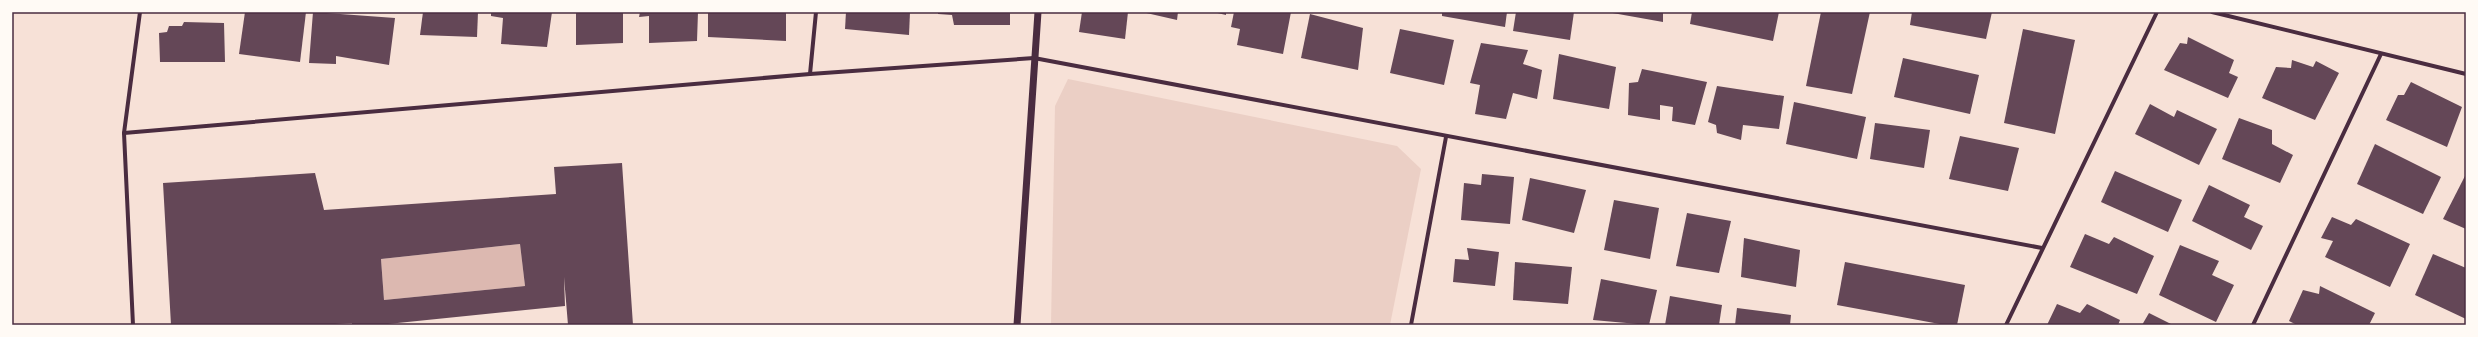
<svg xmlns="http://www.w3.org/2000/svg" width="2478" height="337" font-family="Signika,sans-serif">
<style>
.green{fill:#ebcfc5}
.water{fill:#dcb8b0}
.building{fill:#644757;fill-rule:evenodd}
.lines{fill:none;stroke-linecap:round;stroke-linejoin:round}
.minor{stroke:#4a2c40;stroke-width:4}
.tertiary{stroke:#4a2c40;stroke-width:7}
.neatline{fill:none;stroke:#4a2c40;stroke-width:1.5}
</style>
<rect width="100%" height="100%" fill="#f7e1d7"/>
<path class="green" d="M1068,79l329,67 24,23 -31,156h-339l4,-219z"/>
<path class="water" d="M520,244l5,42 -141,14 -3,-41z"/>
<g class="building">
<path d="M245,12h61l-6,50 -61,-8z"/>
<path d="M313,12l82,6 -6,47 -53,-9v8l-27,-1z"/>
<path d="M423,12h55l-1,25 -57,-2z"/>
<path d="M491,12h61l-5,35 -46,-3 2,-26 -12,-2z"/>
<path d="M576,12h47v31l-47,2z"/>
<path d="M640,12h58l-1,29 -48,2v-27l-10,1z"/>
<path d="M708,12h78v29l-78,-4z"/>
<path d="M846,12h64l-1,23 -64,-6z"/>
<path d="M938,12h72v13h-56l-2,-10 -14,-1z"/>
<path d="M1082,12h46l-3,27 -46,-7z"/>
<path d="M1142,12h36l-1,8z"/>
<path d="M1213,12h13v3z"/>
<path d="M1234,12h57l-8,42 -46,-9 3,-16 -9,-2z"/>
<path d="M1442,12h65l-2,15 -63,-11z"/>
<path d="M1516,12h58l-4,28 -57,-9z"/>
<path d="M1607,12h56v10z"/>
<path d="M1692,12h87l-6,29 -83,-17z"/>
<path d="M1821,12h49l-18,82 -46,-8z"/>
<path d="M1912,12h80l-6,27 -76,-14z"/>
<path d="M1310,14l53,14 -5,42 -57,-12z"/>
<path d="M184,22l40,1 1,39h-65l-1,-29 8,-1 2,-6h13z"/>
<path d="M1400,29l54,11 -10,45 -54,-12z"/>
<path d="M2023,29l52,11 -20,94 -51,-11z"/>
<path d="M2188,37l46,23 -5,13 9,4 -10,21 -64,-28 16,-27 7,1z"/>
<path d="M1481,43l47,7 -5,14 19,6 -5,29 -24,-6 -7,26 -31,-5 5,-29 -10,-2z"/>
<path d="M1559,54l57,13 -7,42 -56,-10z"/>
<path d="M1903,58l76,17 -9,39 -76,-17z"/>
<path d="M2292,60l21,7 3,-6 23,12 -24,47 -53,-22 14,-31 15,1z"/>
<path d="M1642,69l65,13 -12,43 -23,-4 1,-14 -13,-2v15l-32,-5 1,-32 9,-1z"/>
<path d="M2411,82l51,25 -15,40 -61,-27 12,-25h6z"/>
<path d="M1717,86l67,10 -5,33 -36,-4 -2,15 -24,-7 -1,-8 -8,-3z"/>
<path d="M1794,102l72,15 -9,42 -71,-15z"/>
<path d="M2150,104l24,13 3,-7 40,19 -18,36 -64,-31z"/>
<path d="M2239,118l33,12v14l21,11 -13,28 -58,-24z"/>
<path d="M1875,123l55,7 -6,38 -54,-9z"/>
<path d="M1960,136l59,12 -11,43 -59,-12z"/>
<path d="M2375,144l66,33 -18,37 -66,-30z"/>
<path d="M622,163l11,162h-65l-4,-48 1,29 -187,19h-26v-2l-34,2h-147l-8,-142 152,-10 9,37 232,-16 -2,-27zM520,244l5,42 -141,14 -3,-41z"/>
<path d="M2115,171l67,29 -14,32 -67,-30z"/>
<path d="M1482,174l32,3 -4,47 -49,-4 3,-37 17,2z"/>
<path d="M2466,174v55l-23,-10z"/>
<path d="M1530,178l56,12 -12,43 -52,-13z"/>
<path d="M2209,185l41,20 -6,12 19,9 -12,24 -59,-29z"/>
<path d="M1614,200l45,8 -9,51 -46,-9z"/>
<path d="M1687,213l44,8 -12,52 -43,-7z"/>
<path d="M2332,217l19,8 5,-6 54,25 -20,43 -65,-30 8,-16 -12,-3z"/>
<path d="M2085,234l24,10 5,-7 40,19 -17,38 -67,-27z"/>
<path d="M1744,238l56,12 -4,37 -55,-10z"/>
<path d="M2180,245l39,16 -7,14 22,10 -18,37 -57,-27z"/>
<path d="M1467,248l32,4 -4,34 -42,-4 2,-23 14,1z"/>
<path d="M2433,254l33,14v51l-51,-24z"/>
<path d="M1515,262l57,5 -4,37 -55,-4z"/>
<path d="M1845,262l120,23 -8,40h-12l-108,-20z"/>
<path d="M1601,279l56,11 -8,35 -56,-5z"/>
<path d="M2320,286l55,27 -6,12h-72l-8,-4 14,-31 16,4z"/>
<path d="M1670,296l52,9 -3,20h-54z"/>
<path d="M2057,304l23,9 7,-9 33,16 -2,5h-71z"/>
<path d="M1737,308l54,7 -1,10h-55z"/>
<path d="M2149,313l24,12h-31z"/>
</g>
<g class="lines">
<g class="minor">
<path d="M2212,12l254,62"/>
<path d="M810,74l6,-62"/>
<path d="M124,133l686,-59 224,-16 1008,190"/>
<path d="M133,325l-9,-192 16,-121"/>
<path d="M1411,325l35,-188"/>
<path d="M2006,325l151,-313"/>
<path d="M2253,325l128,-271"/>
</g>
<path class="tertiary" d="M1017,325l21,-313"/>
</g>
<rect width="2478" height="337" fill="none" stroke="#fffaf5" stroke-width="26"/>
<rect x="13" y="13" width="2452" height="311" class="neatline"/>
</svg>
